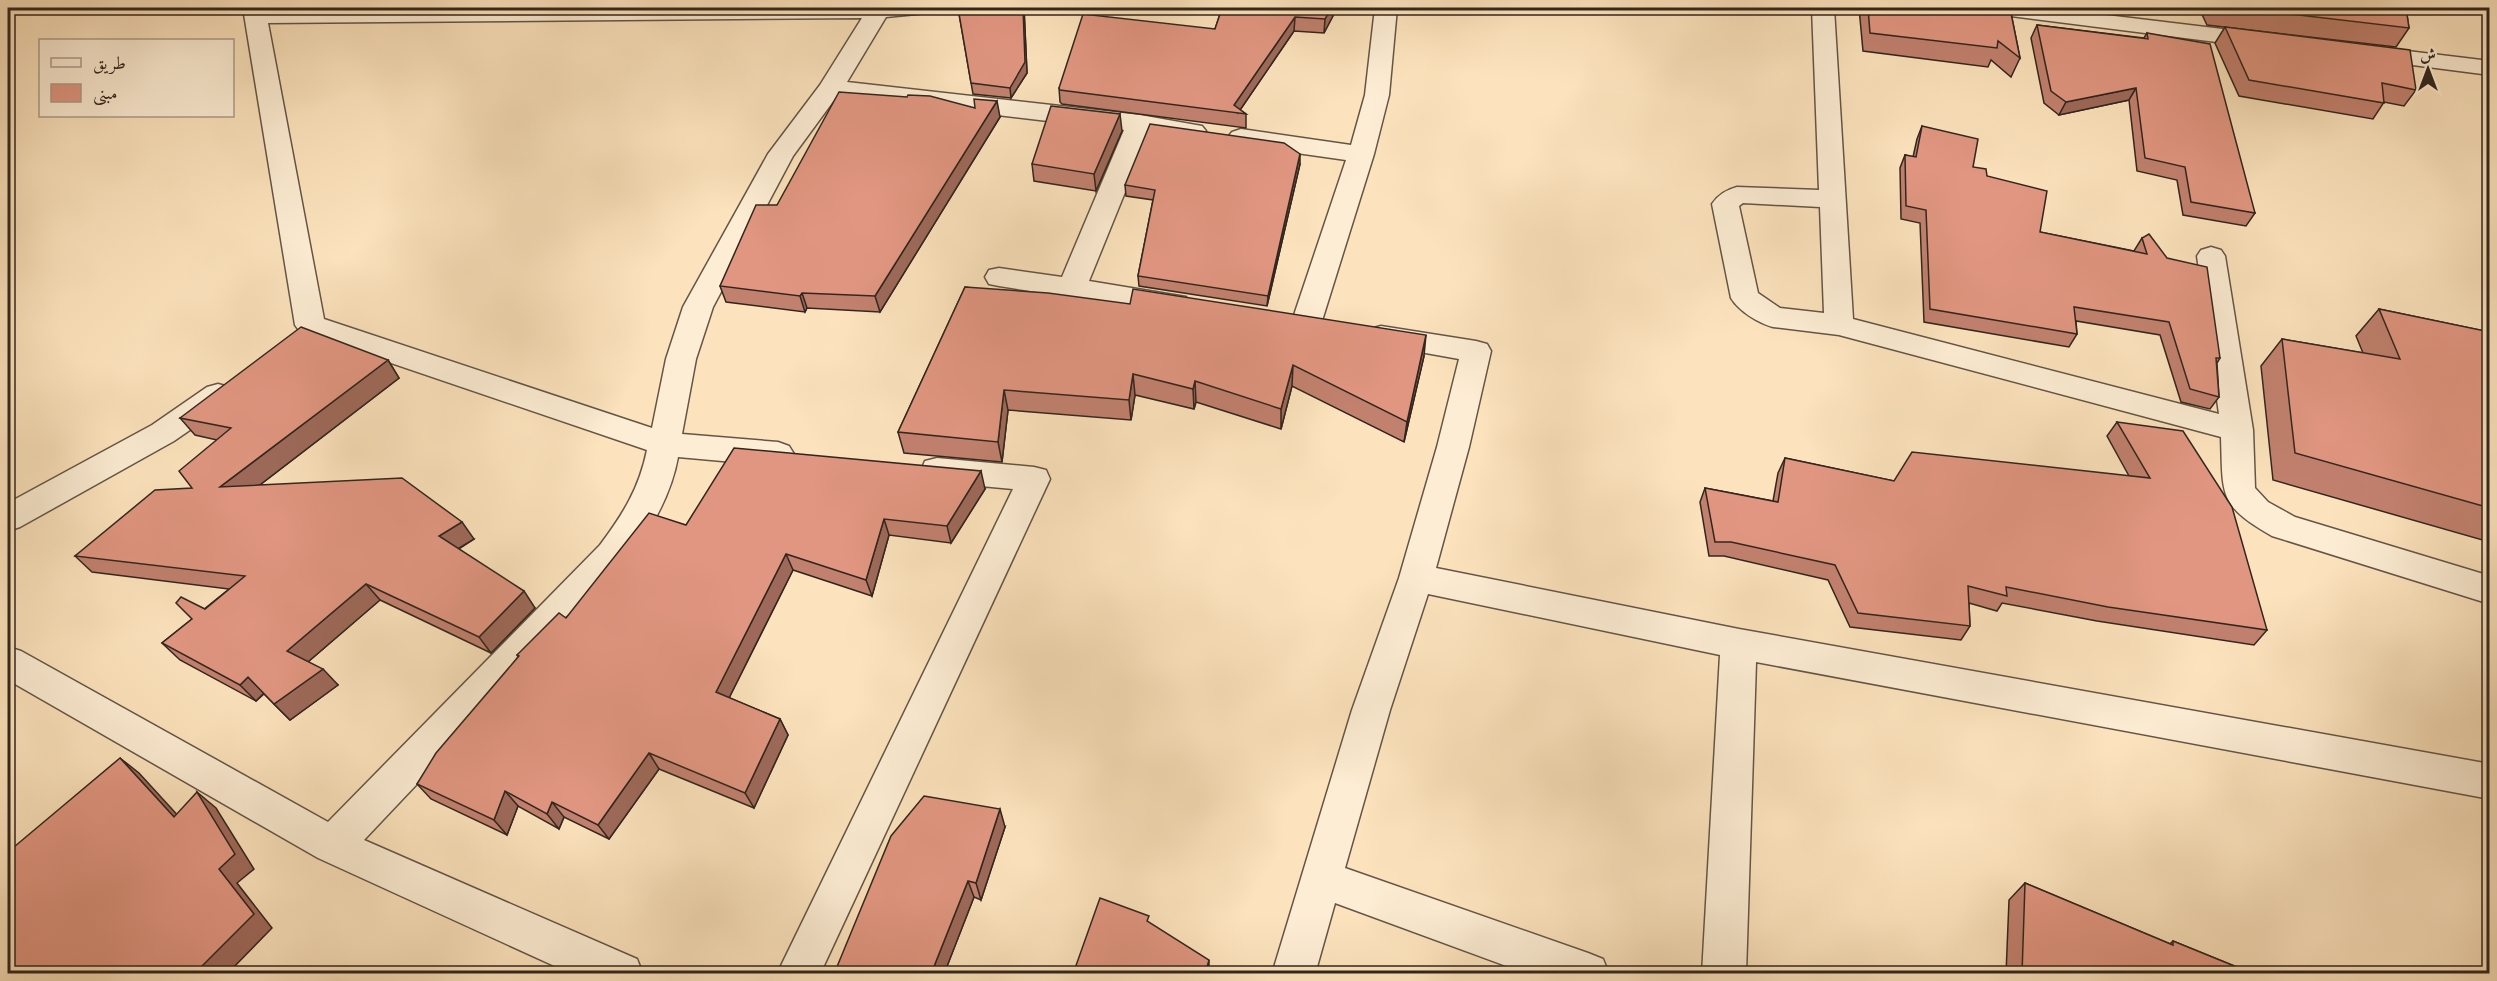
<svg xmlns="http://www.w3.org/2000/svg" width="2497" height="981" font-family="'Sorts Mill Goudy',Amiri,serif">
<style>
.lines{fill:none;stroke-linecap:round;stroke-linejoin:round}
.street-casing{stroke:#645546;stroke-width:3}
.street{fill:#fdedd4;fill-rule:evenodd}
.wall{fill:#c2816f;stroke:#31261e;stroke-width:1.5}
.shaded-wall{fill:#9e695a;stroke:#31261e;stroke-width:1.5}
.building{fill:#e19681;stroke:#31261e;stroke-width:1.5}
</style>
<rect width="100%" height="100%" fill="#fce3bd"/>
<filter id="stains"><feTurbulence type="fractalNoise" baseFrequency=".00333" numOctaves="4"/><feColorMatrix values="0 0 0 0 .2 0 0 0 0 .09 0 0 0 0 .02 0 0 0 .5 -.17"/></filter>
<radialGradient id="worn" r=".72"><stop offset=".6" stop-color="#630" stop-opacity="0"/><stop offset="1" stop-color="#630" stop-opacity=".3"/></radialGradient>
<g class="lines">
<g class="street-casing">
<g id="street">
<path d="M243,8h687l-3,5 -41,4 -39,65 293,33 62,11 4,5 -4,5 -9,3 -44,-6 -60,148 97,16 5,7 -5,7 -10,3 -177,-28 -10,-2 -4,-7 4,-7 10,-2 63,9 62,-147 -287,-34 -44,60 -80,151 -17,52 -14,75 96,8 11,4 5,8 -5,8 -11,4 -100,-9c-16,89 -104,162 -163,225 -51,52 -101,105 -151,158l273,119 6,15h-71l-254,-116 -310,-178v-33l13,4 307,171 272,-277c23,-31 39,-56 47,-95l-347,-118 -5,-7zM862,18l-42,67 -52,69 -85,153 -17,52 -14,69 -328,-109 -56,-296z"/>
<path d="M1375,8h22l-8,87 -15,59 -53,170 -5,7 -10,3 -10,-3 -5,-7 55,-164 -105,-15 -9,-3 -4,-5 4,-5 9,-3 110,16 14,-50z"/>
<path d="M1812,8h22l19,311 366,95 -22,-158 4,-6 10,-3 10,3 4,6 28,174 2,58 13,14 27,15 195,59v28l-218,-68c-54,-31 -49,-40 -51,-99l-382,-102 -66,-8c-15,-4 -34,-16 -42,-29l-19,-94c6,-9 14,-14 25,-17l82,3zM1743,203l77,4 4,106 -44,-5 -22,-15 -19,-87z"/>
<path d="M1992,8h56l216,26 8,2 4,5 -4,5 -8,2 -261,-33 -8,-2z"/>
<path d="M2366,46l124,15v14l-132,-17 -4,-5 4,-5z"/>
<path d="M1381,326l95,15 11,3 4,7 -22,96 -33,121 303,61 751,135v35l-734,-137 -10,312h-44l18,-319 -292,-61 -38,116 -45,158 243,85 15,6 6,15h-81l-193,-71 -20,71h-43l80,-264 47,-132 38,-131 22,-88 -89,-16 -4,-7 4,-7z"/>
<path d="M218,384l11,3 4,8 -4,8 -55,38 -154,86 -12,4v-28l144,-78 55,-38z"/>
<path d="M937,458l97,9 12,3 4,9 -230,495h-43l236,-485 -76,-7 -12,-3 -4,-9 4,-9z"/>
</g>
</g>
<use href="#street" class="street"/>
</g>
<g class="wall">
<path d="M958,8h66l3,65 -16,25 -38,-4z"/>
<path d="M1222,8l113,4 -11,21 -30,-2 -54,79 6,4v14l-184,-24 -2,-2 -1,-14 156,-59z"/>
<path d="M1859,8h151l10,50 -9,19 -20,-17 -3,7 -125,-16z"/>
<path d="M2199,8h207l3,20 -13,19 -189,-22z"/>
<path d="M2037,25l107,13 3,-5 108,180 -9,13 -63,-11 -6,-35 -40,-9 -8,-71 -70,15 -15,-12 -13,-65z"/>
<path d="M2225,27l191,63 -12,16 -20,-4 -11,17 -134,-23 -24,-53z"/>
<path d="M1000,117l-120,195 -73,-4 -2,4 -79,-10 -6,-16 57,-81z"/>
<path d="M1922,126l51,41 14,9 53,56 94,19 8,-13 78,120 -3,5 2,34 -9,12 -29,-7 -21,-67 -84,-14 1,13 -8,13 -145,-25 -4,-99 -19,-4 -1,-51 5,-13 8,2 4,-18z"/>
<path d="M1122,131l-26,60 -62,-10 -2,-17z"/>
<path d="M1300,164l-33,142 -128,-20 -1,-10 15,-76 -27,-4 -1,-11z"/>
<path d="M965,287l459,69 -20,86 -112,-56 -11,43 -85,-27 -2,7 -59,-14 -4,25 -123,-10 -6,52 -98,-9 -6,-21z"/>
<path d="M2379,309l111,23v207l-4,2 -213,-61 -12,-114 21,-27 81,14 -7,-17z"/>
<path d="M388,360l11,18 -139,107 214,54 -15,10 76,59 -44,45 -111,-53 -72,62 30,23 -48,35 -26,-26 -8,7 -76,-41 -18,-17 67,-54 -137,-17 -17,-16 117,-68 25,-48 -22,-5 -15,-17z"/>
<path d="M2117,422l150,208 -13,15 -157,-24 -95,-18 -5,8 -28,-8 1,23 -9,14 -111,-13 -22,-47 -104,-24h-15l-9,-54 5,-14 68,13 5,-28 7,-15 109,23 235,-5 -22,-40z"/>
<path d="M985,489l-34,54 -62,-8 -17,61 -79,-26 -64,128 51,21 8,16 -34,73 -95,-39 -50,70 -45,-22 -5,12 -41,-23 -11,29 -76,-36 -14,-15 101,-127 -1,-2 169,-130z"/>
<path d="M1005,827l-24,73 -7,-3 -30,77h-110z"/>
<path d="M2025,883l145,61 3,-3 81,33h-248l3,-74z"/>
</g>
<g class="shaded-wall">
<path d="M1023,8h1l3,65 -16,25 -1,-10z"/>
<path d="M1331,8h5l-1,4 -11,21 1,-14z"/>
<path d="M1295,17l-1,14 -56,82 -4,-8z"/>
<path d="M2136,88l-7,12 -70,15 7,-13z"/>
<path d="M997,101l3,16 -120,195 -5,-16z"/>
<path d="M1120,114l2,17 -26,60 -2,-17z"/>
<path d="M1300,154v10l-33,142 1,-10z"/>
<path d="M802,293l5,15 -2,4 -5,-16z"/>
<path d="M1426,335l-2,21 -20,86 3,-20z"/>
<path d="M388,360l11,18 -164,126 -15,-17z"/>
<path d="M1293,365l-1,21 -11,43v-20z"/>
<path d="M1133,374l2,21 -4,25 -2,-20z"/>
<path d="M1195,381l1,21 -2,7 -1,-20z"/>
<path d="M1004,390l4,20 -6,52 -4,-20z"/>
<path d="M981,471l4,18 -34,54 -4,-17z"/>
<path d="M884,519l5,16 -17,61 -6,-16z"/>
<path d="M462,522l12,17 -23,14 -12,-17z"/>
<path d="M786,554l7,16 -69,138 -8,-16z"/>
<path d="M366,584l14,16 -78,67 -15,-16z"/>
<path d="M524,591l11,17 -44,45 -12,-16z"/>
<path d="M323,669l15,16 -48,35 -16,-16z"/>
<path d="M248,677l16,16 -8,8 -16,-16z"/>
<path d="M780,719l8,16 -34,73 -9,-15z"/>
<path d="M649,753l10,16 -50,70 -11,-14z"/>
<path d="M120,758l19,15 54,59 -19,-15z"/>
<path d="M505,791l13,15 -11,29 -13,-15z"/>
<path d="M197,792l19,16 38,61 -17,14 35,45 -45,46h-33l25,-105z"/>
<path d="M552,802l12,15 -5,12 -12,-15z"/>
<path d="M1000,809l5,18 -24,73 -5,-17z"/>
<path d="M968,881l6,16 -30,77h-13z"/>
<path d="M1209,960v8l-1,6h-3z"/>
</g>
<g class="building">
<path d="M958,8h65l2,54 -15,26 -39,-5z"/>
<path d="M1222,8h109l-6,11 -30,-2 -61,88 12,9 -186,-24 -1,-2 24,-74 132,15z"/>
<path d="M1868,8h142l10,50 -22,-17 -1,7 -127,-15z"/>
<path d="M2238,8h168l3,20z"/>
<path d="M2037,25l111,14 -1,-6 63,11 45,169 -64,-11 -6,-35 -40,-9 -9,-70 -70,14 -15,-11z"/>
<path d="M2225,27l185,23 6,40 -34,-7 2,20 -135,-23z"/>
<path d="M839,92l68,5 1,-2 22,1 45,12 -1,-9 23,2 -122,195 -73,-3 -2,3 -80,-10 36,-81h21z"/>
<path d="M1051,106l69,8 -26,60 -62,-10z"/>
<path d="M1150,124l134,19 16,11 -32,142 -130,-20 17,-86 -30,-5z"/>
<path d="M1922,126l56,13 -5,28 13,2 1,7 60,15 -7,41 107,22 -5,-16 7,-4 18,24 40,9 13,91h-4l3,39 -29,-8 -21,-67 -95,-15 3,27 -147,-25 -4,-99 -20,-4 -1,-51 11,2z"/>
<path d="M965,287l83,6 82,11 3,-15 293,46 -19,87 -114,-57 -12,44 -86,-28 -2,8 -60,-15 -4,26 -125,-10 -6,52 -100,-10z"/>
<path d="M2379,309l111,23v176l-195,-55 -13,-114 118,20z"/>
<path d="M301,327l87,33 -168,127 182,-9 60,44 -23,14 85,55 -45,46 -113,-53 -79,67 36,18 -49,35 -26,-27 -8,8 -78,-42 30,-24 -16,-16 5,-6 24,12 40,-33 -170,-20 80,-66 37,-2 -13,-17 52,-43 -51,-10z"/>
<path d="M2117,422l66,9 49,76 35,123 -159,-23 -102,-20 1,9 -39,-10 2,40 -112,-13 -23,-48 -104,-23h-16l-10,-54 73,14 7,-44 109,23 18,-29 238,26z"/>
<path d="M734,448l247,23 -34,55 -63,-7 -18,61 -80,-26 -70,138 64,27 -35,74 -96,-40 -51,72 -46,-23 -5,12 -42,-23 -11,29 -77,-36 19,-31 83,-97 -2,-1 42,-42 7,5 83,-105 37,12z"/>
<path d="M120,758l54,59 23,-25 38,62 -16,15 35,45 -60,60h-186v-122z"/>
<path d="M924,796l76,13 -24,74 -8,-2 -37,93h-97l57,-138z"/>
<path d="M2025,883l148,62v-4l81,33h-232z"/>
<path d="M1100,898l49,18 -2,5 62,39 -4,14h-132z"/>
</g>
<rect width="2497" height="981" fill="none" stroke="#fce3bd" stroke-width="30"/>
<rect x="9" y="9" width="2479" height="963" fill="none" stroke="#31261e" stroke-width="3"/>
<rect x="15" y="15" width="2467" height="951" fill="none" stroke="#31261e" stroke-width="1.5"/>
<rect x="39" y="39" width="195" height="78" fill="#fdedd4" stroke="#ab9d8b" stroke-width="1.5"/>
<rect x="51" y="58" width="30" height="9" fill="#fdedd4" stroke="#ab9d8b" stroke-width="1.5"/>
<text x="93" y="69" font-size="18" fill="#31261e">طريق</text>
<rect x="51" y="84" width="30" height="18" fill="#e19681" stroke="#ab9d8b" stroke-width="1.5"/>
<text x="93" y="99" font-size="18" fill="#31261e">مبنى</text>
<g transform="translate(2428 69)" stroke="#fdedd4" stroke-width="4.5" paint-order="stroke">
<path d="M0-4.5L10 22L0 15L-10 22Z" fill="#31261e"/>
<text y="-9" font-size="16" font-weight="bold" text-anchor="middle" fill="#31261e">ش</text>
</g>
<rect width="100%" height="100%" filter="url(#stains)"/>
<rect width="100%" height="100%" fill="url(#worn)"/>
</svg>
